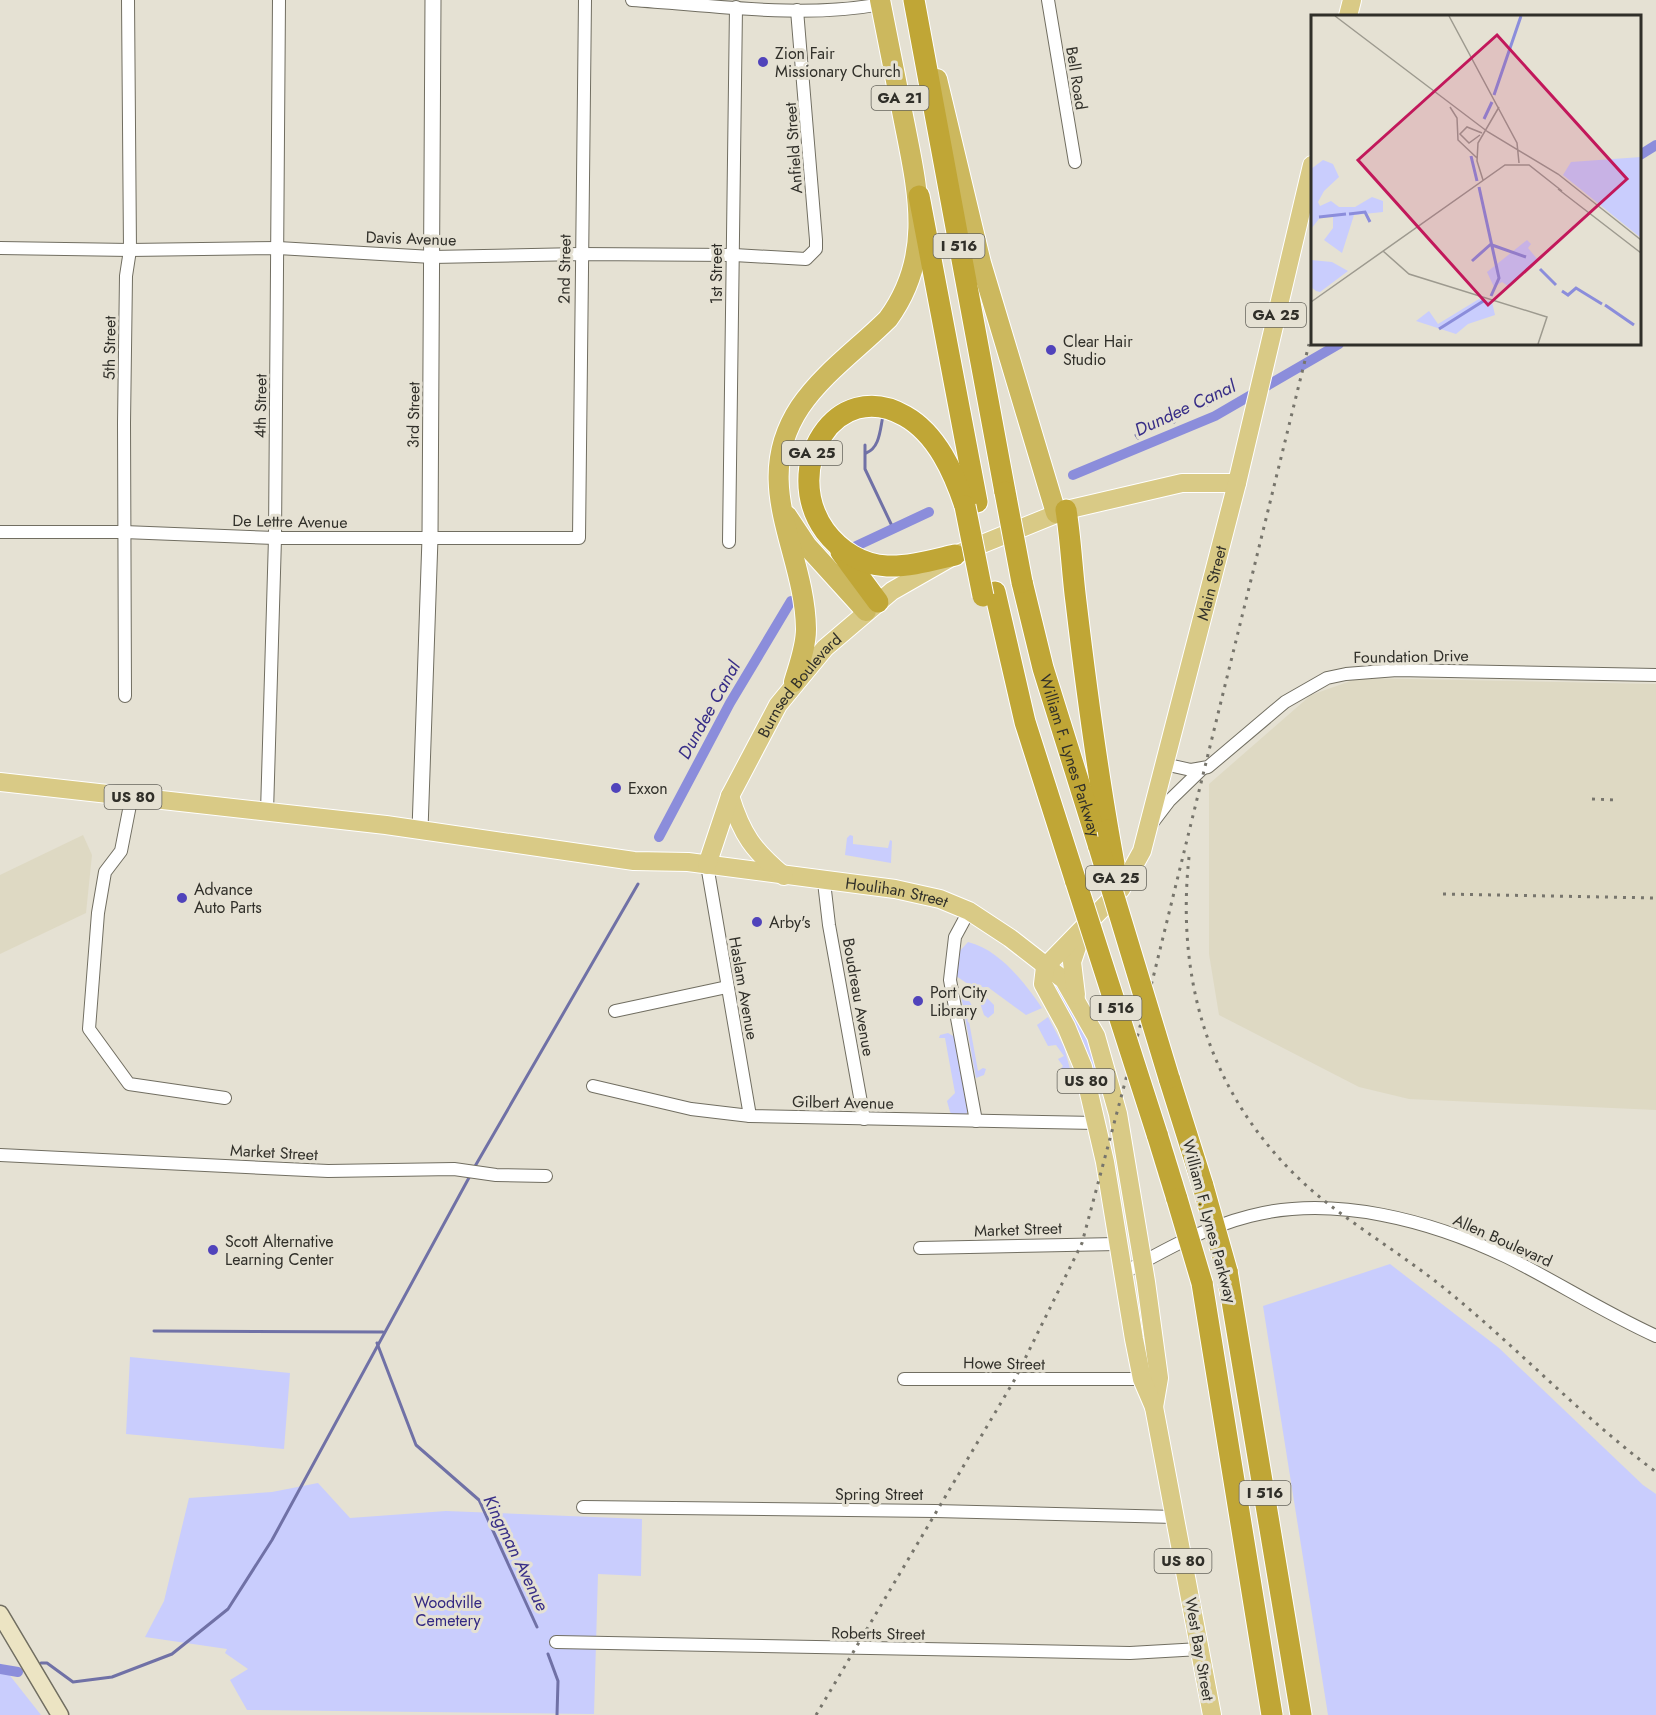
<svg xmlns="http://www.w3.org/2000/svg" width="1656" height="1715" font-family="Jost,sans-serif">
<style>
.built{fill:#ded9c3}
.green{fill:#c9cdfd}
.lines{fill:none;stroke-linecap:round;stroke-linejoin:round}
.stream{stroke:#7071a6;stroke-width:3}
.canal{stroke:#8b8ddb;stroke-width:10}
.minor-casing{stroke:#716e61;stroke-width:14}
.tertiary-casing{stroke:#716e61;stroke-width:17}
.secondary-casing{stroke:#716e61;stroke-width:19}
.primary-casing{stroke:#fff;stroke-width:20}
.trunk-casing{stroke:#fff;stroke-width:22}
.motorway-casing{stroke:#fff;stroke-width:23}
.minor{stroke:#fff;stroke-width:12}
.tertiary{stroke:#fff;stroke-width:15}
.secondary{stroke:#ece4c3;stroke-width:16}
.primary{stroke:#d9ca86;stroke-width:18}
.trunk{stroke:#ccb85e;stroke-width:20}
.motorway{stroke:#c0a636;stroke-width:21}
.rail{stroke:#77756c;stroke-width:3;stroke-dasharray:3 6;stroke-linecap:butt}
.motorway-bridge-casing{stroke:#fff;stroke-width:23;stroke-linecap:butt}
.motorway-bridge{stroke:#c0a636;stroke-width:21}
.poi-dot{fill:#5043bb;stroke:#e5e1d3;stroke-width:2}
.labels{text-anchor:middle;stroke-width:6;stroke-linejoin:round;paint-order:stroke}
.shield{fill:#e5e1d3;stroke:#66645c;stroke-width:1.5}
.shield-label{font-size:15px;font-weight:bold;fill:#302f29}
.poi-label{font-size:16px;fill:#302f29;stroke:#e5e1d3;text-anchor:start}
.street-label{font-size:16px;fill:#302f29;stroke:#e5e1d3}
.park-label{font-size:16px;fill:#332882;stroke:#e5e1d3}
.water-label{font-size:18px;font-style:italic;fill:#372d87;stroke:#e5e1d3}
.inset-river{fill:none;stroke:#8b8ddb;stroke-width:3}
.inset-road{fill:none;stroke:#9d9a8f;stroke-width:1.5}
.view{fill:#c2185b;fill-opacity:0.15;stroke:#c2185b;stroke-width:3}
.inset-edge{fill:none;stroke:#302f29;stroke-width:3}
</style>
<rect width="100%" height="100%" fill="#e5e1d3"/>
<g class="built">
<path d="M1359,678l297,6v426l-247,-11 -50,-12 -140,-72 -10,-61v-170l102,-89z"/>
<path d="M83,835l9,20 -6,58 -86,41v-79z"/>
</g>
<g class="green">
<path d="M850,835l3,1v8l35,4 2,-8 2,1 -1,22 -46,-8 2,-17z"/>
<path d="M968,942c32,8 56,40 74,66l-16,7 -37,-27 -18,-2 -15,-10 2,-23z"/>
<path d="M1049,978c26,20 40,65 51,94l-4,2z"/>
<path d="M961,995l9,7 4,8 -6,6 10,55 5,-3 3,1 -2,6 -8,3z"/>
<path d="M984,995l10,10v8l-6,5 -4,-3 -5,-15z"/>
<path d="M1048,1017l16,30 6,22 -10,1 3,-4 -5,-7 6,-3 -8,-11 -8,1 -11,-21z"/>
<path d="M948,1033l7,4 13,73 -2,5 -12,1 -4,-4 -3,-11 8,-8 -10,-55h-6l1,-3z"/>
<path d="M1390,1264l109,84 144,137 13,9v221h-328l-65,-409z"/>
<path d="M130,1357l160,16 -6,76 -158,-15z"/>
<path d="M318,1483l32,35 96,-7 196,8 -1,57 -43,-2 -4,140 -347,-4 -17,-30 18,-11 -23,-16 2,-4 -82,-12 19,-36 25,-103 83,-6z"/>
<path d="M0,1663l41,52h-41z"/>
</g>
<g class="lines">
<g class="stream">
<path d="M1206,401l1,4"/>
<path d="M1172,417l2,5"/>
<path d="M1136,435l2,3"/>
<path d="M865,445v24l28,59"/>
<path d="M866,453c14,-5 14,-24 17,-37"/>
<path d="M474,1168l164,-284"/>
<path d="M154,1331l229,1"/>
<path d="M377,1343l39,102 63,55 58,127"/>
<path d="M548,1654l10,27 -1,34"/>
<path d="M41,1663h6l26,19 39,-5 60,-23 56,-45 44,-69 199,-366"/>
</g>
<g class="canal">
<path d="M1640,155l16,-10"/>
<path d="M1073,475l142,-59 124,-72"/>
<path d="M852,548l77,-36"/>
<path d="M659,837l71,-134 61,-102"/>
<path d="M0,1669l18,3"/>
</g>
<g class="minor-casing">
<g id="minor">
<path d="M632,0c80,5 171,19 249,4"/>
<path d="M1048,0l27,162"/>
<path d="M0,248l130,2 148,-2 154,9 148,-3 154,1 72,4 10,-10v-9l-19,-230"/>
<path d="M0,532h124l151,6h304l6,-538"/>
<path d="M729,542l7,-535"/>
<path d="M125,696l-1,-273 2,-147 4,-26 -2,-250"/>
<path d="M1164,764l27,6 17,-3 77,-65 42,-24 19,-4 51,-4 259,5"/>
<path d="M134,797l-4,8 -9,46 -16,21 -7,41 -9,116 40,55 96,14"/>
<path d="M267,812l8,-274 4,-538"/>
<path d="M1153,822l16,-21 33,-32"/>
<path d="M707,865l43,251"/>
<path d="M824,882l5,43 35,194"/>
<path d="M969,911l-14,26 -5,43 26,141"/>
<path d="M615,1011l112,-24"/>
<path d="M593,1086l98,23 59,7 346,7"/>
<path d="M0,1155l328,16 126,-2 42,6 50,1"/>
<path d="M920,1248l197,-4"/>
<path d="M1122,1274c40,-23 84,-47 128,-58 84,-22 182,5 257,41 50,25 98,56 149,79"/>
<path d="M904,1379h238"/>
<path d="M583,1507l352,4 240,6"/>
<path d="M556,1642l574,11 70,-4"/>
</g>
</g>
<g class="tertiary-casing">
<path id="tertiary" d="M420,830l10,-292 3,-538"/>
</g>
<g class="secondary-casing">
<path id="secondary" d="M0,1614l60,101"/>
</g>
<g class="primary-casing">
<g id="primary">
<path d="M1348,16l4,-16"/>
<path id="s1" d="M0,782l386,43 248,36 54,1 207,27 45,10 29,12 41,27 54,42 32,56 22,78 28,168 13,96 -5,29"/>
<path d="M730,796c12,39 23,54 54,80"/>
<path id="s2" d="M707,865l23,-69 48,-91 47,-57 67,-57 63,-36 111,-45 116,-27h55"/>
<path d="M1076,995l-4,-33 9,-27"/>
<path id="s3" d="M1212,1715l-58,-308 -12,-28 -8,-40 -29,-177 -22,-95 -17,-41 -23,-42 2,-17 76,-78 21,-38 95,-368 75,-318"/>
</g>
</g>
<g class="trunk-casing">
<g id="trunk">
<path d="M937,79l44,184 75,250"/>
<path d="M787,516l20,30 59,65"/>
<path d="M794,682c5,-17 12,-35 12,-53 -1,-79 -57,-145 -6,-222 23,-34 59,-59 88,-88 46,-63 30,-127 16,-198 -8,-40 -16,-80 -24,-121"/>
</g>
</g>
<g class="motorway-casing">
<g id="motorway">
<path d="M914,0l91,492"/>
<path d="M919,196l58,306"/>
<path d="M1066,510c5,31 6,61 10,92 9,76 19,152 32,228"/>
<path d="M841,552l37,50"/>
<path d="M955,555c-22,5 -46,12 -68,11 -25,-1 -47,-15 -62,-35 -45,-63 11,-155 80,-115 32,18 49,57 60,90"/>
<path id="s4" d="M1022,582l21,86 56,179"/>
<path d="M995,592l30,130 51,160"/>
<path d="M1169,1078l34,108"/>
<path d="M1157,1134l20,65"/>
<path d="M1227,1271l74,444"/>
<path d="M1202,1283l70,432"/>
</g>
</g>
<use href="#minor" class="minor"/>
<use href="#tertiary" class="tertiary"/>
<use href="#secondary" class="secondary"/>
<use href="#primary" class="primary"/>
<use href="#trunk" class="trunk"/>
<use href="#motorway" class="motorway"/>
<g class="rail">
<path d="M1592,799l24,1"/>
<path d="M1189,857c-14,131 25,250 127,337 41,34 87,61 128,94 73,59 137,128 212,184"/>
<path d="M1443,894l213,4"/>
<path d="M816,1715l199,-336 67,-136 71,-265 156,-634"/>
</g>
<g class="motorway-bridge-casing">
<g id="motorway-bridge">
<path d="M1005,492l17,90"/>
<path d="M965,506l18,90"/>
<path d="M1108,830l6,34"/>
<path d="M1099,847l70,231"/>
<path d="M1076,882l81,252"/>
<path d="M1203,1186l24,85"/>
<path d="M1177,1199l25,84"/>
</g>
</g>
<use href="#motorway-bridge" class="motorway-bridge"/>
</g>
<g class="poi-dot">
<circle cx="763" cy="62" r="6"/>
<circle cx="1051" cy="350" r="6"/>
<circle cx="616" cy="788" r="6"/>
<circle cx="182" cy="898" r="6"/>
<circle cx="757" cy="922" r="6"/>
<circle cx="918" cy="1001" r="6"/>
<circle cx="213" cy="1250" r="6"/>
</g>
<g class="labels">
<g class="shield">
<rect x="871.5" y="86" width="57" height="24" rx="4.5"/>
<rect x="933.5" y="234" width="51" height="24" rx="4.5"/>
<rect x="1246" y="303" width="60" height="24" rx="4.5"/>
<rect x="782" y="441" width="60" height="24" rx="4.5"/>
<rect x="104.5" y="785" width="57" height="24" rx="4.5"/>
<rect x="1086" y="866" width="60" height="24" rx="4.5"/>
<rect x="1090.5" y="996" width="51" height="24" rx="4.5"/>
<rect x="1057.5" y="1069" width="57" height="24" rx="4.5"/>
<rect x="1239.5" y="1481" width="51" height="24" rx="4.5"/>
<rect x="1154.5" y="1549" width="57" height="24" rx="4.5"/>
</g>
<g class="shield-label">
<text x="900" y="103">GA 21</text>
<text x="959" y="251">I 516</text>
<text x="1276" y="320">GA 25</text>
<text x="812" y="458">GA 25</text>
<text x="133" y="802">US 80</text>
<text x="1116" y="883">GA 25</text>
<text x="1116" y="1013">I 516</text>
<text x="1086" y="1086">US 80</text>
<text x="1265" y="1498">I 516</text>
<text x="1183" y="1566">US 80</text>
</g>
<g class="poi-label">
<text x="775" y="59">Zion Fair<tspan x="775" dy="18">Missionary Church</tspan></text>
<text x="1063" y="347">Clear Hair<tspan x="1063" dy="18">Studio</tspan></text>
<text x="628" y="794">Exxon</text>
<text x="194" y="895">Advance<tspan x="194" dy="18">Auto Parts</tspan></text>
<text x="769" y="928">Arby's</text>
<text x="930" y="998">Port City<tspan x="930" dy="18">Library</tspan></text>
<text x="225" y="1247">Scott Alternative<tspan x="225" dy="18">Learning Center</tspan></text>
</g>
<g class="street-label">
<text transform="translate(1077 78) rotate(81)" y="6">Bell Road</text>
<text transform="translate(793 148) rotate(-94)" y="6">Anfield Street</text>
<text transform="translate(411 238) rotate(2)" y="6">Davis Avenue</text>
<text transform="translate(564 269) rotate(-89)" y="6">2nd Street</text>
<text transform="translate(716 274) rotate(-90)" y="6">1st Street</text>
<text transform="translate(109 348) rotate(-89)" y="6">5th Street</text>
<text transform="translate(260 406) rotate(-89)" y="6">4th Street</text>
<text transform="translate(413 415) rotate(-89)" y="6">3rd Street</text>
<text transform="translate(290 521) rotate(1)" y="6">De Lettre Avenue</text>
<text dy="6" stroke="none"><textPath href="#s3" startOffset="1200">Main Street</textPath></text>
<text transform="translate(1411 656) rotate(-1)" y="6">Foundation Drive</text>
<text dy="6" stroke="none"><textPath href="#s2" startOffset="204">Burnsed Boulevard</textPath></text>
<text dy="6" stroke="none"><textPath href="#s4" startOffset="180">William F. Lynes Parkway</textPath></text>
<text dy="6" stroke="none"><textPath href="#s1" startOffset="904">Houlihan Street</textPath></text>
<text transform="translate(744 988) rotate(80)" y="6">Haslam Avenue</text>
<text transform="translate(859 997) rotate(80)" y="6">Boudreau Avenue</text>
<text transform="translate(843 1102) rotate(1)" y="6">Gilbert Avenue</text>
<text transform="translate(274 1152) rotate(3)" y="6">Market Street</text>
<text transform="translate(1210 1221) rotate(75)" y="6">William F. Lynes Parkway</text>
<text transform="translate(1018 1229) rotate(-2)" y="6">Market Street</text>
<text transform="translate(1503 1240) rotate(24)" y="6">Allen Boulevard</text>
<text transform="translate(1004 1363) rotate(1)" y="6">Howe Street</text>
<text x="879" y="1500">Spring Street</text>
<text transform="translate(878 1633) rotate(1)" y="6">Roberts Street</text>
<text transform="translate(1200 1649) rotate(80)" y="6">West Bay Street</text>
</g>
<g class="park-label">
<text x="448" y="1608">Woodville<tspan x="448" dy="18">Cemetery</tspan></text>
</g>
<g class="water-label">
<text transform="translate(1185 408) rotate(-25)" y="6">Dundee Canal</text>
<text transform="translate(709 710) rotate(-61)" y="6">Dundee Canal</text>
<text transform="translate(516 1553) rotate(64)" y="6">Kingman Avenue</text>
</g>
</g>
<g transform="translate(1311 15)">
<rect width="330" height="330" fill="#e5e1d3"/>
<path d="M330,142v81l-78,-63 8,-13zM12,145l10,4 6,13 -15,14 -6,11 2,4 11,-5 8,6h16l17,-10 11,4v11l-29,3 -12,38 -18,-13 9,-12v-11l-11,-2 -11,14v-60zM216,225l4,4 -3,4 10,12 -30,26 -6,-4 -8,5 -7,-15zM0,245l21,2 16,9 -28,21 -4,-1 -5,-4zM168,284l13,3 3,13 -27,9 -12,10 -40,-13 13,-10 9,13z" fill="#c9cdfd"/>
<path class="inset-river" d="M183,80l27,-79M173,104l8,-17M160,141l6,25M168,172l20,91 -8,18M38,199l16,-2 5,10M8,202l27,-3M181,230l34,12M161,246l19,-17M229,254l16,16M251,276l6,4 8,-7 26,16M294,290l29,20M128,314l46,-29"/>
<path class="inset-road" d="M24,1l153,116 70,42 83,66M138,1l68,127 2,20M139,92l7,11 1,22 19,18M169,120l-11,8 -9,-9 7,-7 15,6M172,165l-6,-19 1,-18 21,-36M247,174l83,64M72,236l26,23 138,43 -9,27M0,287l194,-137h24l33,26"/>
<path class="view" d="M186,20l130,144 -139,126 -130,-145z"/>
<rect width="330" height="330" class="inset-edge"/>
</g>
</svg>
